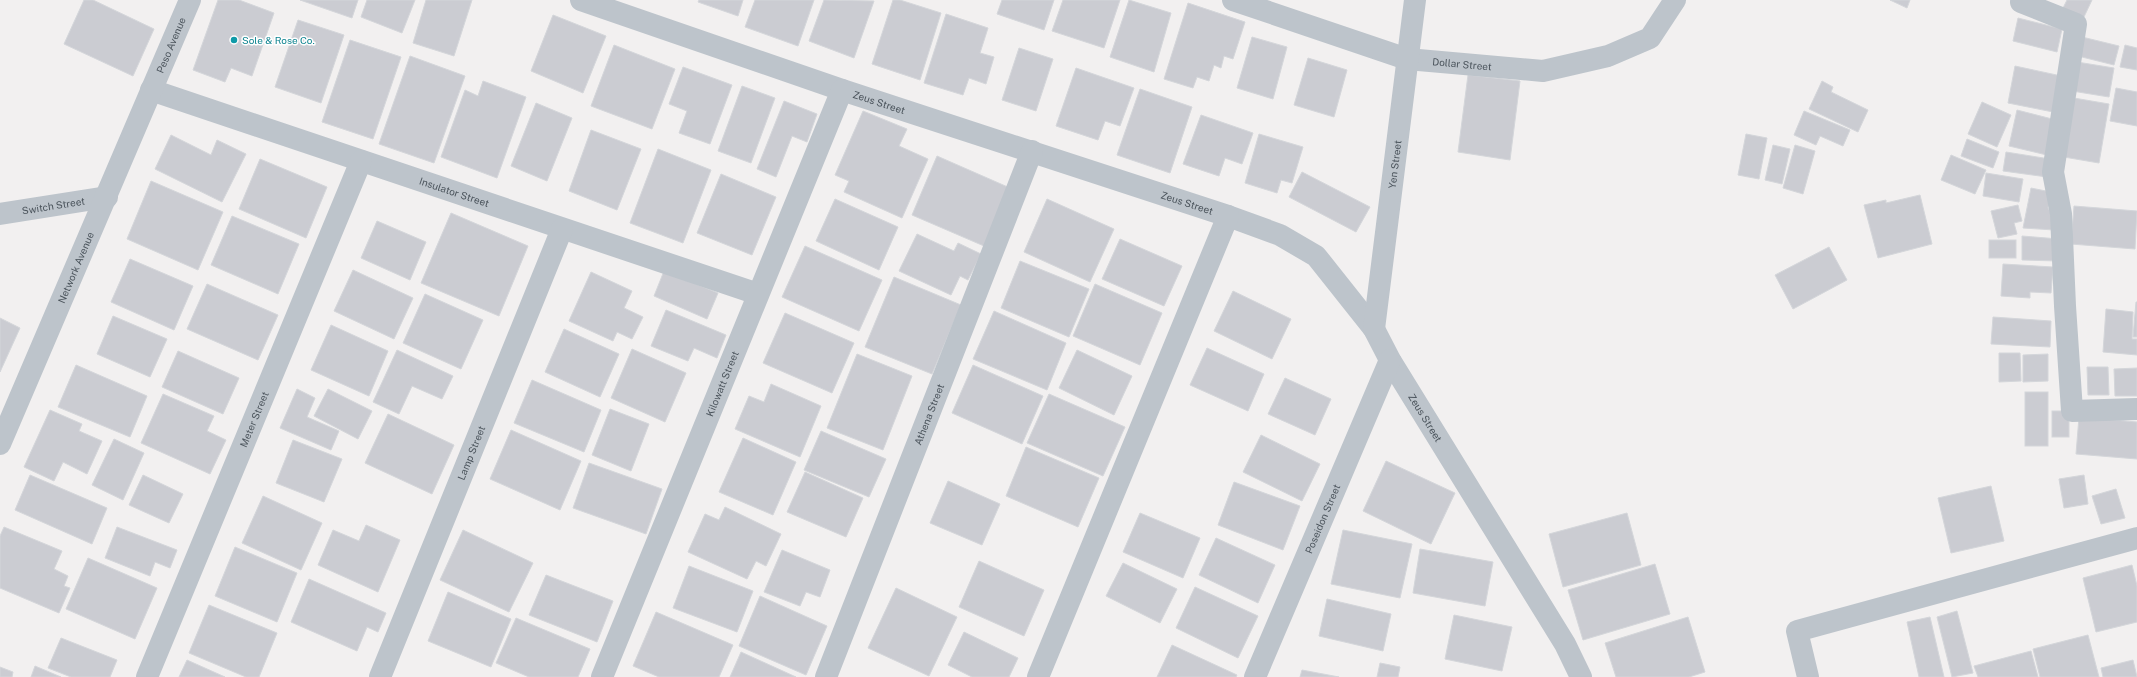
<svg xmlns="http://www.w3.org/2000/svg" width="2137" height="677" font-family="'Public Sans',sans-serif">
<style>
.building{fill:#cbccd2;stroke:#d4d6da}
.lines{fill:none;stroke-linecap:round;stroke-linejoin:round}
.minor{stroke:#bdc4cb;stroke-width:22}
.culture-dot{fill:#0f9aa8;stroke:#fff;stroke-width:1.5}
.labels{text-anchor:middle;stroke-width:3;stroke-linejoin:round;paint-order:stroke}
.culture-label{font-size:10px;fill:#0d838f;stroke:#fff;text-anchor:start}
.street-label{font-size:10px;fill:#4a535b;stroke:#fff}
</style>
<rect width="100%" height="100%" fill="#f2f0f0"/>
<g class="building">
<path d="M84,0h9l61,29 -21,47 -69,-32z"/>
<path d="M218,0h21l35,13 -22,63 -21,-8 -6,14 -32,-12z"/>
<path d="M300,0h58l-6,18z"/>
<path d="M367,0h48l-13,33 -41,-16z"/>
<path d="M426,0h46l-18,56 -41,-13z"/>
<path d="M699,0h44l-5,16 -40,-14z"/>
<path d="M755,0h59l-16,46 -53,-19z"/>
<path d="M824,0l50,1 -20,57 -45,-17z"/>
<path d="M893,0h7l41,13 -21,67 -48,-16z"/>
<path d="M1002,0h52l-10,30 -47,-16z"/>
<path d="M1063,0h57l-16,48 -52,-17z"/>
<path d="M1129,0l42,13 -17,59 -44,-15z"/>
<path d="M1890,0h20l-3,8z"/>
<path d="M2067,0h25l-9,19 -21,-9z"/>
<path d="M1188,3l57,19 -12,37 -9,-3 -3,12 -7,-3 -5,16 -12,-4 -4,11 -29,-9z"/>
<path d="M946,14l42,14 -8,25 14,4 -8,27 -17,-6 -6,17 -39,-12z"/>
<path d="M553,15l53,21 -23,57 -52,-22z"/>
<path d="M2018,18l44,11 -5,23 -44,-11z"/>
<path d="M298,20l46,15 -23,68 -46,-16z"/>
<path d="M1252,37l35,10 -14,52 -36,-11z"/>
<path d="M2082,37l37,9 -5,19 -36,-9z"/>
<path d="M350,40l51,17 -28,82 -51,-17z"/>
<path d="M614,45l61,24 -23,60 -61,-23z"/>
<path d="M2125,45l12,3v22l-17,-3z"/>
<path d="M1019,48l34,11 -17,52 -34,-11z"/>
<path d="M410,56l55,20 -31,87 -55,-19z"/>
<path d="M1308,58l39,12 -13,47 -40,-12z"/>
<path d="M2077,62l37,6 -5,29 -37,-6z"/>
<path d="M2015,66l51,11 -8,36 -50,-10z"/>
<path d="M683,67l49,18 -22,59 -31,-11 8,-22 -18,-7z"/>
<path d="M1076,68l58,20 -14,38 -15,-5 -7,19 -42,-14z"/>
<path d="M1468,75l52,6 -10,79 -52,-8z"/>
<path d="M483,81l43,16 -29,81 -56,-21 24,-67 13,6z"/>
<path d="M1822,81l11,6 -2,5 37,18 -10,22 -49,-23z"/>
<path d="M742,86l33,12 -24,65 -33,-12z"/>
<path d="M2116,88l21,4v34l-27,-5z"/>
<path d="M1140,89l52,18 -22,66 -53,-18z"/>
<path d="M2068,97l41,7 -10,59 -41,-7z"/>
<path d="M784,101l33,13 -10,28 -15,-6 -16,41 -19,-8z"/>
<path d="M1982,102l29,13 -14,32 -29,-13z"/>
<path d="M536,103l36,15 -25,63 -36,-15z"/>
<path d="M2017,110l39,10 -5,36 -42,-10z"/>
<path d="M863,111l44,18 -8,17 29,13 -26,59 -58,-26 5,-11 -14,-6z"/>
<path d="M1804,111l46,19 -7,16 -23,-10 -4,9 -22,-10z"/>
<path d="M1201,115l52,18 -11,31 -17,-6 -6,18 -36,-12z"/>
<path d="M591,130l50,19 -24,61 -48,-19z"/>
<path d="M1259,134l44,13 -11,36 -11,-3 -4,13 -32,-10z"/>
<path d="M1746,134l21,4 -8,41 -21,-4z"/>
<path d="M171,135l40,20 6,-15 29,14 -24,48 -67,-33z"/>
<path d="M1967,139l32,13 -6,16 -32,-12z"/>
<path d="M1773,145l17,4 -8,35 -17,-4z"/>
<path d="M1795,145l20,6 -12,43 -20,-6z"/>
<path d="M658,149l53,21 -28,73 -53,-20z"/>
<path d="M2006,152l44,7 -3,18 -44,-6z"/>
<path d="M1951,155l35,15 -11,24 -34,-14z"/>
<path d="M937,156l73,32 -26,58 -72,-31z"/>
<path d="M260,159l67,28 -21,51 -67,-29z"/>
<path d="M1302,172l68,35 -14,25 -67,-35z"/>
<path d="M1986,173l37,6 -4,23 -36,-6z"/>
<path d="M721,174l55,23 -24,58 -55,-22z"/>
<path d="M151,181l72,31 -25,58 -71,-31z"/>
<path d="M2031,188l20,4 -3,16 5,8 1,14 -31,-2z"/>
<path d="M1920,195l12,49 -54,14 -14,-53 22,-5v3z"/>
<path d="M835,199l63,28 -19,43 -63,-29z"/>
<path d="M1047,199l67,30 -24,53 -66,-30z"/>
<path d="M2018,205l4,16 -8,2 3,11 -19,4 -7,-27z"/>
<path d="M2074,206l63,5 -2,38 -64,-5z"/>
<path d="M451,213l77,33 -29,70 -78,-33z"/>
<path d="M232,216l67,28 -21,50 -67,-29z"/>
<path d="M377,221l49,21 -16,38 -49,-22z"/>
<path d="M917,234l37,17 4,-8 23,11 -13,26 -8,-4 -9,19 -52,-24z"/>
<path d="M2022,236l37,3 -2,22 -35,-1z"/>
<path d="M1120,239l62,27 -18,40 -62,-27z"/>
<rect x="1989" y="240" width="27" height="18"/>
<path d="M805,246l77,34 -23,51 -77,-34z"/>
<path d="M1829,247l18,33 -54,29 -18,-34z"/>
<path d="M130,259l63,27 -19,44 -63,-28z"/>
<path d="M1020,261l69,28 -20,48 -68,-29z"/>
<path d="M2003,264l50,3 -2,26 -21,-1v6l-29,-2z"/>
<path d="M353,270l60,28 -19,41 -60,-28z"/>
<path d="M664,271l54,22 -11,26 -53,-23z"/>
<path d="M591,272l41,19 -8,17 19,9 -11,22 -15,-7 -4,9 -44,-20z"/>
<path d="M894,277l67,28 -29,69 -67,-27z"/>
<path d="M207,284l71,31 -20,45 -71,-31z"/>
<path d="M1095,284l67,29 -22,52 -67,-29z"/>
<path d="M1233,291l58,28 -19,40 -58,-28z"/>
<path d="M425,294l58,26 -22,49 -58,-26z"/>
<path d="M2136,302h1v35h-4z"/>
<path d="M2106,309l27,3 -1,27h5v16l-34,-3z"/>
<path d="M666,310l60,25 -9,23 -23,-10 -6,13 -37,-15z"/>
<path d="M994,311l72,32 -19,47 -74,-31z"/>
<path d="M785,313l69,30 -22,50 -69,-30z"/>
<path d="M113,316l54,23 -17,38 -53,-23z"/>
<path d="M1993,317l58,4 -1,26 -59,-3z"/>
<path d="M0,318l20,10 -20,44z"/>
<path d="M331,325l57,26 -19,45 -58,-26z"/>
<path d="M564,329l55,25 -19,43 -55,-25z"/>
<path d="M1207,348l57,26 -16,37 -58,-26z"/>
<path d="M632,349l54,24 -21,49 -54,-24z"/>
<path d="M397,350l56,26 -11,23 -30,-13 -13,28 -26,-12z"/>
<path d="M1077,350l55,26 -18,39 -55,-27z"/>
<path d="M178,351l61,27 -16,36 -61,-27z"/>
<path d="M1999,353h21l1,28 -22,1z"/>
<path d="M857,354l55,22 -29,74 -56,-22z"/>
<path d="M2048,354v27l-25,1v-27z"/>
<path d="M76,365l71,31 -17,41 -72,-30z"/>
<path d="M973,365l70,31 -21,48 -70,-31z"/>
<path d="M2087,367h21l1,28h-21z"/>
<path d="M2137,368v28h-22l-1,-27z"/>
<path d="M1285,378l46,21 -16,36 -47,-21z"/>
<path d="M532,380l69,30 -17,42 -70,-29z"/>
<path d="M771,384l50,22 -21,51 -65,-28 14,-33 15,6z"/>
<path d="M297,389l18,9 -8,19 32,14 -8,19 -51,-22z"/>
<path d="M328,389l44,22 -14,28 -44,-23z"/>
<rect x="2025" y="392" width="23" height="54"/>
<path d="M163,394l51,22 -7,15 19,9 -16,34 -69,-31z"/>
<path d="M1049,394l76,33 -22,49 -76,-33z"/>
<path d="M610,409l39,15 -18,47 -39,-16z"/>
<path d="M50,410l32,14 -3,7 23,10 -15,33 -24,-12 -9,19 -30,-14z"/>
<rect x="2052" y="411" width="17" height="26"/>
<path d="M388,414l66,31 -22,49 -67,-31z"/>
<path d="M2079,417l58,5v37l-61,-5z"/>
<path d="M511,430l70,31 -21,49 -70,-31z"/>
<path d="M821,431l65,28 -17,38 -65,-27z"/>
<path d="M1261,435l59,29 -18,37 -59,-29z"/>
<path d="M743,438l53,24 -23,53 -54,-23z"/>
<path d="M114,439l30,14 -21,47 -31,-15z"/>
<path d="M293,440l49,19 -18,43 -48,-19z"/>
<path d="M1026,447l73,31 -21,49 -72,-31z"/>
<path d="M1386,461l69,32 -24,51 -68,-33z"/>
<path d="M589,463l73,26 -16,45 -73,-26z"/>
<path d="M805,472l58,26 -17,39 -59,-25z"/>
<path d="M30,475l77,33 -15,36 -77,-34z"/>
<path d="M143,475l40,19 -14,29 -40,-18z"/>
<path d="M2084,475l4,29 -24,4 -5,-29z"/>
<path d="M948,481l52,23 -18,41 -52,-22z"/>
<path d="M1234,482l66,24 -17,44 -65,-25z"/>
<path d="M1991,486l13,55 -53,12 -13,-55z"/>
<path d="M2116,489l9,29 -24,6 -9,-28z"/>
<path d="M263,496l59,27 -21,47 -59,-27z"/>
<path d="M725,507l56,27 -15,32 -10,-5 -9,18 -59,-27 17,-38 14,6z"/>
<path d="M1140,513l60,25 -17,40 -60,-26z"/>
<path d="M1627,513l14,52 -78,22 -14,-53z"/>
<path d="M366,525l34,15 -22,52 -60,-27 15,-35 26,11z"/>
<path d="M4,527l58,24 -8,18 14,7 -4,10 6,2 -11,25 -59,-25v-52z"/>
<path d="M117,527l60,23 -7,18 -15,-6 -5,14 -45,-18z"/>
<path d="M463,530l70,33 -24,49 -69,-32z"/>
<path d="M1343,530l69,14 -12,54 -69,-14z"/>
<path d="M1216,538l59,27 -17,38 -59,-28z"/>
<path d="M235,547l62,26 -20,49 -62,-26z"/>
<path d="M1420,549l73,13 -8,44 -72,-13z"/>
<path d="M782,550l48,20 -10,27 -14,-5 -6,14 -36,-14z"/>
<path d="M88,558l69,30 -22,51 -69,-30z"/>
<path d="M979,561l65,29 -20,46 -65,-29z"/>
<path d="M1123,563l54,26 -17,34 -54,-27z"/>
<path d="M1655,564l15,50 -87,26 -15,-50z"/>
<path d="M2132,565l5,21v36l-41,10 -13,-54z"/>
<path d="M689,566l64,25 -16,41 -64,-24z"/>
<path d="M546,575l67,26 -16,41 -68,-27z"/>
<path d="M309,579l77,34 -8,19 -11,-5 -10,24 -66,-29z"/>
<path d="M1195,587l63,29 -20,42 -62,-30z"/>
<path d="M896,588l61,29 -28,59 -61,-28z"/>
<path d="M448,592l63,27 -20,48 -63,-26z"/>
<path d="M760,596l67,30 -21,49 -67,-29z"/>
<path d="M1327,599l64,15 -8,37 -64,-15z"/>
<path d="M209,605l68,28 -18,44h-13l-57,-24z"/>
<path d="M1957,611l16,62 -21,4 -15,-60z"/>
<path d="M656,612l77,33 -14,32h-60l-26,-11z"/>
<path d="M1454,615l58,12 -10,44 -57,-12z"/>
<path d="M1688,617l17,55 -16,5h-73l-11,-34z"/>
<path d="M1930,617l14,60h-25l-12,-55z"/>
<path d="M516,618l74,31 -12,28h-49l-33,-14z"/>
<path d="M964,632l54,26 -9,19h-37l-24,-12z"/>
<path d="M2088,635l11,42h-59l-7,-28z"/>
<path d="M61,638l56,22 -7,17h-39l-23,-9z"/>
<path d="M1172,645l65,30 -1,2h-79z"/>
<path d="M2031,651l7,26h-60l-4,-11z"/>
<path d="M741,652l55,25h-66z"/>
<path d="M187,660l38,17h-46z"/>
<path d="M2133,660l4,17h-34l-2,-9z"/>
<path d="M1380,663l20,4 -2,10h-21z"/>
<path d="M35,666l26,11h-30z"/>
<path d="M0,667l13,5 -1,5h-12z"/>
<path d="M1302,670l37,7h-39z"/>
</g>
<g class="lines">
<g class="minor">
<path id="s1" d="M581,0l261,90 386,126 52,19 36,21 58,73 16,31 175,284 16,33"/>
<path id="s2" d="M1233,0l174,59 136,12 65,-15 42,-18 25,-38"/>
<path d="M2022,0l-1,2 55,22 -23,148 8,42 4,92 7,105 65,-2"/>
<path id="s3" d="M151,90l607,204"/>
<path id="s4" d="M0,214l107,-17"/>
<path id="s5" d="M1374,329l41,-329"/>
<path id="s6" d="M0,444l190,-444"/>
<path id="s7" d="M147,677l214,-516"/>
<path id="s8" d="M380,677l182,-448"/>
<path id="s9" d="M602,677l240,-587"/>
<path id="s10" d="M826,677l206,-526"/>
<path d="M1038,677l190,-461"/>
<path id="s11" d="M1255,677l135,-317"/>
<path d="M1808,677l-11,-46 340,-93"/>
</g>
</g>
<circle class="culture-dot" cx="234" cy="40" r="4"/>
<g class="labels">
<g class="culture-label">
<text x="242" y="44">Sole &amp; Rose Co.</text>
</g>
<g class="street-label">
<text dy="4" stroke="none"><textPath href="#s6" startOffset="434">Peso Avenue</textPath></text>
<text dy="4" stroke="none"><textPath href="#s2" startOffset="239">Dollar Street</textPath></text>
<text dy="4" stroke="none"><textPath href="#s1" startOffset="315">Zeus Street</textPath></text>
<text dy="4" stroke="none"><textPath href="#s5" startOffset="166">Yen Street</textPath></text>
<text dy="4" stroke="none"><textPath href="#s3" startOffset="320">Insulator Street</textPath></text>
<text dy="4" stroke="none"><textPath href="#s1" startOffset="639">Zeus Street</textPath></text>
<text dy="4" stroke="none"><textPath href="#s4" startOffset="54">Switch Street</textPath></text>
<text dy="4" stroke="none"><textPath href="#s6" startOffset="192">Network Avenue</textPath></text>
<text dy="4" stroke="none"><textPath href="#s9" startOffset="317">Kilowatt Street</textPath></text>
<text dy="4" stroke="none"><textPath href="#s10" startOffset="282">Athena Street</textPath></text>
<text dy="4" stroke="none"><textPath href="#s1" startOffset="975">Zeus Street</textPath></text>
<text dy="4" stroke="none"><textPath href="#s7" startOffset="279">Meter Street</textPath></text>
<text dy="4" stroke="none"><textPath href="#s8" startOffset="242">Lamp Street</textPath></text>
<text dy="4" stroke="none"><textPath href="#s11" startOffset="172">Poseidon Street</textPath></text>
</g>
</g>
</svg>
